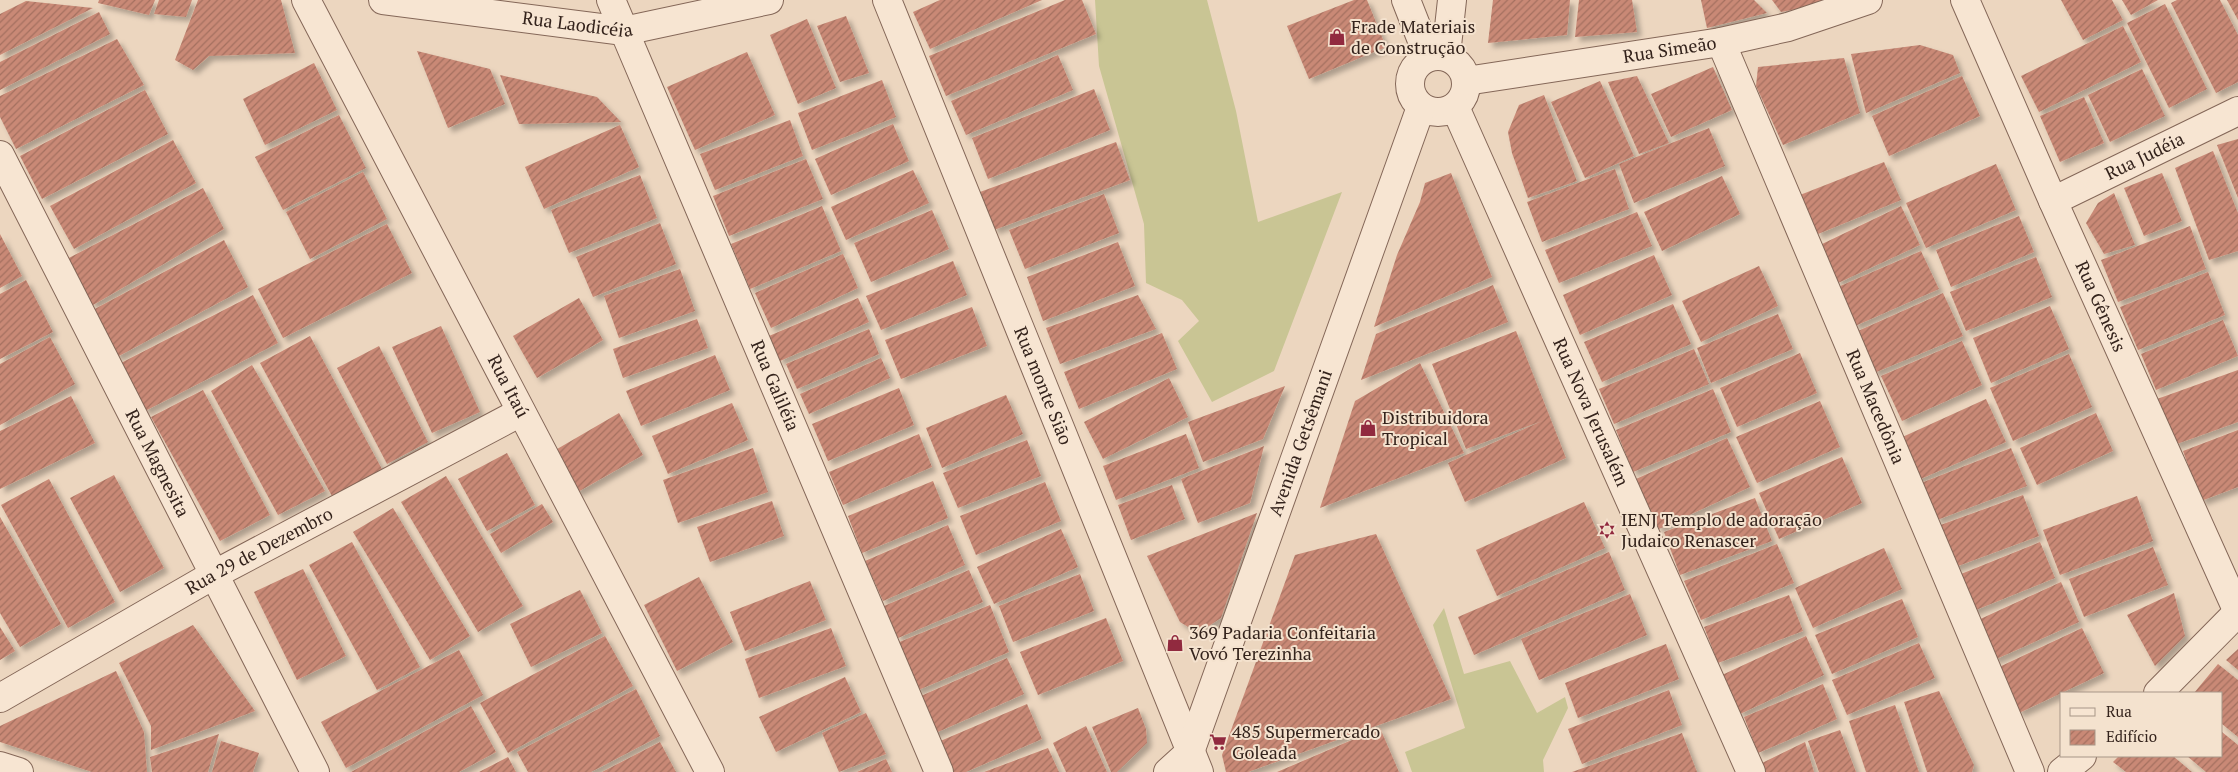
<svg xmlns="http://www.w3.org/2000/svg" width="2238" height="772" font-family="'PT Serif',serif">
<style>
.grass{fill:#c9c594}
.building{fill:url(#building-hatch);filter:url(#shadow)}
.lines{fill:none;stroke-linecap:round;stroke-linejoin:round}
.minor-casing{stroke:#846758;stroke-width:30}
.tertiary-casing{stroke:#846758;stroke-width:30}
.minor{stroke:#f7e5d2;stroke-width:28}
.tertiary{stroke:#f7e5d2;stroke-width:28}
.labels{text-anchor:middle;stroke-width:4;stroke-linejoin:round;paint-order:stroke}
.street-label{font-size:18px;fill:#34231c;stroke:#f4e2ce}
.poi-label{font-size:18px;fill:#34231c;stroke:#f4e2ce;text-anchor:start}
</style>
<defs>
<pattern id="building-hatch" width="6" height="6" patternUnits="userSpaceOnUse" patternTransform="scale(1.25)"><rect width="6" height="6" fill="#c98976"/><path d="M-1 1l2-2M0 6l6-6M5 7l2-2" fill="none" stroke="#a47060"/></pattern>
<filter id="shadow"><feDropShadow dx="4.5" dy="4.5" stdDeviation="2.5" flood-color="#0004"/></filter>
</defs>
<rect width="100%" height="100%" fill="#ecd6bf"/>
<g class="grass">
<path d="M1095,0h112l29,111 22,111 84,-30 -68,179 -62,31 -34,-61 21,-20 -17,-21 -36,-17 -2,-59 -45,-158z"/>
<path d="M1444,608l20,66 46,-13 27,52 28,-16 3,11 -25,52 1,12h-132l-7,-20 60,-24 -32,-103z"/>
</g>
<g class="building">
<path d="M99,0h56l-6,15 -51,-12z"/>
<path d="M159,0h33l-6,17 -32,-3z"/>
<path d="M198,0h83l14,53 -86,3 -16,14 -18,-10z"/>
<path d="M940,0h102l-112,49 -17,-37z"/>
<path d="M1065,0h17l14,34 -150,62 -17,-40z"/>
<path d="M1354,0h13l19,47 -77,32 -22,-53z"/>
<path d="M1493,0h77l-3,35 -79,8z"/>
<path d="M1579,0h53l5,32 -62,5z"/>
<path d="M1701,0h53l13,13 -60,15z"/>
<path d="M1772,0h66v1l-57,11z"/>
<path d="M2061,0h51l11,20 -40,20z"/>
<path d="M2122,0h36l-27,15z"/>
<path d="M2177,0h43l18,35v47l-22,11 -45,-90z"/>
<path d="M2227,0h11v20z"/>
<path d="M26,1l67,7 -93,47v-41z"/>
<path d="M2165,4l42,85 -38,19 -42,-85z"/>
<path d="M99,12l11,22 -110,56v-28z"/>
<path d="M846,16l23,57 -29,9 -23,-56z"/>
<path d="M807,19l29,69 -38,16 -28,-69z"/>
<path d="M2123,26l18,36 -102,50 -18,-36z"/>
<path d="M117,39l27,46 -128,64 -16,-32v-21z"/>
<path d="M1920,45l33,10 7,18 -94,40 -15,-59z"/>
<path d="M417,51l73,18 15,35 -57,24z"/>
<path d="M747,52l28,63 -80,35 -28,-63z"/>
<path d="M1058,55l15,35 -107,45 -15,-34z"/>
<path d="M1844,58l16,55 -77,32 -27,-59 2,-19z"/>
<path d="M314,63l23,47 -72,35 -22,-46z"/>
<path d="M1713,67l19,43 -61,27 -20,-43z"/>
<path d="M2142,69l23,47 -55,26 -22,-47z"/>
<path d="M500,75l97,22 24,25 -102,2z"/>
<path d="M1637,76l32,67 -30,11 -31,-72z"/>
<path d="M1962,76l18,40 -91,40 -17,-40z"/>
<path d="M882,80l14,37 -84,33 -14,-37z"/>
<path d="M1600,81l34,75 -49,22 -34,-76z"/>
<path d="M1094,89l16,41 -122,49 -16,-41z"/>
<path d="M145,90l23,44 -126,65 -22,-43z"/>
<path d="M1544,95l33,86 -49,17 -16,-45 -4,-21 11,-27z"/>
<path d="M2084,97l20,46 -44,19 -20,-46z"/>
<path d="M339,115l27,53 -83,42 -28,-53z"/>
<path d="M790,120l13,36 -88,34 -15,-36z"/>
<path d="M893,124l16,37 -78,34 -16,-36z"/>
<path d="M620,125l19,42 -95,42 -19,-42z"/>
<path d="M1709,128l16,38 -91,37 -15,-39z"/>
<path d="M2238,139v59l-21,-53z"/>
<path d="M173,140l23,43 -122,66 -24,-43z"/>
<path d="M1116,142l14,38 -136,50 -14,-38z"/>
<path d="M2213,151l25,62v38l-29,9 -34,-92z"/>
<path d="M806,159l17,40 -94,37 -16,-40z"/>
<path d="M1884,162l17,38 -83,34 -18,-39z"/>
<path d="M1996,164l20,46 -90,38 -20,-45z"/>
<path d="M1615,169l14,40 -87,33 -15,-40z"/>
<path d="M913,170l16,33 -83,37 -15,-33z"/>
<path d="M363,172l24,47 -77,40 -24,-47z"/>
<path d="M1451,173l41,104 -118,50 23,-72 23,-53 5,-19z"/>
<path d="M2162,173l20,48 -38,15 -20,-48z"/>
<path d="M640,175l17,43 -88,35 -18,-43z"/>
<path d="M1722,176l18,38 -78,37 -18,-39z"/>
<path d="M203,188l21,41 -131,76 -28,-45z"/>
<path d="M2114,193l21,52 -31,9 -18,-31 12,-20z"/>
<path d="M1104,194l15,39 -94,36 -16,-39z"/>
<path d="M822,206l19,45 -91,38 -19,-45z"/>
<path d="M1901,206l19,39 -82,38 -18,-38z"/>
<path d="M932,210l17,39 -78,33 -17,-39z"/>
<path d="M1637,212l15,34 -93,37 -14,-33z"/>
<path d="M2019,216l15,36 -83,35 -15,-37z"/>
<path d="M660,223l16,41 -83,33 -17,-40z"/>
<path d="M387,224l25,49 -129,65 -25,-49z"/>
<path d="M2190,226l16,43 -88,33 -17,-42z"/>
<path d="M0,234l22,42 -22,12z"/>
<path d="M224,240l24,47 -131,70 -26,-46z"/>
<path d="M1118,242l17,44 -92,35 -16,-44z"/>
<path d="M1921,251l18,38 -84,37 -17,-39z"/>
<path d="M843,254l15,34 -87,40 -16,-35z"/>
<path d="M1654,255l18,40 -92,40 -17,-40z"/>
<path d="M2036,257l16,40 -86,34 -16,-39z"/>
<path d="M953,261l14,34 -86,35 -15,-34z"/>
<path d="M1759,266l19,40 -77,36 -19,-41z"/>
<path d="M680,269l15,42 -76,27 -15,-42z"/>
<path d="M2208,272l17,43 -87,35 -18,-43z"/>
<path d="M26,280l27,52 -53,27v-65z"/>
<path d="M1493,285l15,37 -147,58 15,-46z"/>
<path d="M1943,293l20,43 -89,37 -16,-42z"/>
<path d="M253,295l25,48 -133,68 -24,-48z"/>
<path d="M1138,295l18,34 -96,35 -14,-36z"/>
<path d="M579,298l24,42 -66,38 -24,-42z"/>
<path d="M858,298l11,24 -89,39 -11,-25z"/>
<path d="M1673,304l18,40 -89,38 -18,-40z"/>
<path d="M2050,306l19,43 -78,34 -18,-45z"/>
<path d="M972,307l15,39 -86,33 -16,-39z"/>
<path d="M1778,314l15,35 -82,34 -14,-35z"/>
<path d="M697,319l11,29 -85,30 -10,-29z"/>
<path d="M2223,320l15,36 -82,34 -15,-36z"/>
<path d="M441,326l39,86 -48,21 -40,-86z"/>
<path d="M869,329l10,25 -82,35 -11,-25z"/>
<path d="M1516,331l50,127 -101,44 -17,-39 94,-42 -76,28 -34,-85z"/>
<path d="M1162,333l15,36 -98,40 -15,-37z"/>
<path d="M310,336l73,135 -50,27 -73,-135z"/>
<path d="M50,337l25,47 -75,41v-61z"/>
<path d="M1962,341l20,44 -80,36 -21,-45z"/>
<path d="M379,346l49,96 -41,22 -50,-96z"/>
<path d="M1694,349l15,35 -95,40 -15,-35z"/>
<path d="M1800,353l17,40 -80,34 -17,-39z"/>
<path d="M2069,354l23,53 -79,34 -23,-53z"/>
<path d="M715,355l15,35 -89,36 -15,-35z"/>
<path d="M881,358l9,20 -81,36 -9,-20z"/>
<path d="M1420,363l44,90 -144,55 35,-107z"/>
<path d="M252,365l73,126 -47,24 -67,-124z"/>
<path d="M2238,370v52l-64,23 -17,-46z"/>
<path d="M1169,378l19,39 -85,42 -19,-37z"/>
<path d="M1285,386l-22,53 -60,23 -15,-40z"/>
<path d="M899,388l15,37 -86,36 -16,-37z"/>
<path d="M1713,389l18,43 -98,40 -17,-42z"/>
<path d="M203,390l67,125 -50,26 -69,-124z"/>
<path d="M1006,395l17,39 -81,34 -16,-40z"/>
<path d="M71,396l24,47 -95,46v-58z"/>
<path d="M1986,399l20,43 -90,39 -18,-42z"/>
<path d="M1820,401l20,46 -83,36 -21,-46z"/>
<path d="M732,403l16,37 -80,34 -16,-38z"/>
<path d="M619,413l24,42 -67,38 -24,-41z"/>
<path d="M2096,413l17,38 -76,34 -17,-37z"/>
<path d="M2238,430v57l-37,14 -18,-50z"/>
<path d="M919,434l13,33 -89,38 -14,-33z"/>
<path d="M1186,434l13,34 -83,32 -13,-34z"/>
<path d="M1727,438l23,49 -91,42 -23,-50z"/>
<path d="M1027,440l14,36 -83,32 -15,-35z"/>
<path d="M1264,446l-14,57 -52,20 -17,-44z"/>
<path d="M753,448l15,44 -90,31 -15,-43z"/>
<path d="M2011,448l16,38 -90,34 -16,-37z"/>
<path d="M507,453l28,52 -48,26 -29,-52z"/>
<path d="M1842,457l20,46 -83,36 -20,-46z"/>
<path d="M114,475l50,93 -44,24 -50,-94z"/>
<path d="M446,476l77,130 -45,26 -77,-130z"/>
<path d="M49,479l66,123 -47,26 -67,-123z"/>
<path d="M933,481l15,37 -86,35 -14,-37z"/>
<path d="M1045,482l16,39 -85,34 -16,-39z"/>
<path d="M1172,485l13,34 -54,21 -13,-35z"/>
<path d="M2023,495l16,41 -89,33 -15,-42z"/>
<path d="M2137,496l16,45 -93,34 -17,-45z"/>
<path d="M1755,498l17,43 -92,34 -16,-43z"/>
<path d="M772,501l12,35 -74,26 -13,-35z"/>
<path d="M1584,502l21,46 -108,48 -21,-46z"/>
<path d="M542,504l11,18 -52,31 -11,-19z"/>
<path d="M393,508l77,128 -40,24 -77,-128z"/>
<path d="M1257,513l-36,105 -23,15 -18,-11 -33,-66z"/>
<path d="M0,517l61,107 -41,23 -20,-34z"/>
<path d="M948,525l17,40 -82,36 -18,-40z"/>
<path d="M1061,529l17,38 -84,37 -17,-37z"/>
<path d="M1376,534l75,165 -203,73h-22l-4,-17 73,-200z"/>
<path d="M352,542l68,125 -43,23 -68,-125z"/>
<path d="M2040,542l15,36 -84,34 -15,-36z"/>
<path d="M1777,544l17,39 -93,37 -17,-39z"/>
<path d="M2153,547l15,38 -84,32 -15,-38z"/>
<path d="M1884,548l18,41 -89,39 -18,-40z"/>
<path d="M1609,552l16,38 -151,65 -16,-38z"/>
<path d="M303,569l43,87 -49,24 -43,-88z"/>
<path d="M969,570l14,32 -85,36 -14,-32z"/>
<path d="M1080,574l14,37 -81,31 -14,-36z"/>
<path d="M699,577l34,65 -56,29 -33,-66z"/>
<path d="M810,581l16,39 -81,31 -15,-39z"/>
<path d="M2061,582l18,40 -85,38 -18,-39z"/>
<path d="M580,590l22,43 -71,34 -21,-43z"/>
<path d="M2174,593l11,43 -30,30 -28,-51z"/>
<path d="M1630,594l17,41 -108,45 -18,-41z"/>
<path d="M1789,595l14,36 -85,32 -14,-36z"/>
<path d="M1902,599l16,38 -86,37 -17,-39z"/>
<path d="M990,605l19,47 -93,39 -19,-48z"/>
<path d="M1106,618l17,43 -85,34 -18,-43z"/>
<path d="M193,625l62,86 -104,39v-24l-32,-63z"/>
<path d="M0,627l15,24 -15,9z"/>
<path d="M831,628l15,38 -87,32 -14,-39z"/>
<path d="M2082,628l22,45 -85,40 -22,-45z"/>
<path d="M605,636l28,50 -125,67 -28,-50z"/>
<path d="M1806,636l18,39 -84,39 -18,-39z"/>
<path d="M1919,643l16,35 -88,37 -15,-35z"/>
<path d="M1666,644l13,35 -101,39 -13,-35z"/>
<path d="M2238,649v21l-12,-10z"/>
<path d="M459,650l24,45 -137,73 -25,-46z"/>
<path d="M1007,658l17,36 -93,41 -17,-36z"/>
<path d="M2218,664l20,16v57l-16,-13v-31h-28z"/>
<path d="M116,671l28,61 3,40h-55l-92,-30v-16z"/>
<path d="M845,677l16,35 -85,40 -17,-35z"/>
<path d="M1823,684l14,35 -79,34 -14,-36z"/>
<path d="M636,689l24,47 -69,36h-63l-11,-20z"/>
<path d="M1669,690l13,35 -100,39 -14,-35z"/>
<path d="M1939,691l35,74 -2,7h-45l-23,-70z"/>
<path d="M1027,704l15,35 -76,33h-15l-13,-30z"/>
<path d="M1895,705l24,67h-53l-17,-51z"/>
<path d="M471,706l25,46 -37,20h-108z"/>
<path d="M1138,708l8,21 1,14 -30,29h-6l-19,-45z"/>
<path d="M866,713l20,41 -47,18 -17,-39z"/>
<path d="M1086,726l21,46h-41l-13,-29z"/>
<path d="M1380,728l19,44h-122z"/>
<path d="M1840,730l16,42h-37l-11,-31z"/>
<path d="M2222,732l16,13v27h-32l-19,-16h35z"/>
<path d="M1682,733l15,39h-125z"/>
<path d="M219,734l-11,38h-56l-2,-15z"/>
<path d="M221,741l38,12 -6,19h-41z"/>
<path d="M660,742l16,30h-74z"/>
<path d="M1805,742l9,30h-48l-4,-9z"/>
<path d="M1048,748l11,24h-75z"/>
<path d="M2119,756h54l19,16h-66l-13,-10z"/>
<path d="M508,757l8,15h-37z"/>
<path d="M886,759l6,13h-35z"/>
</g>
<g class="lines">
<g class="minor-casing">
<g id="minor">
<path id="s1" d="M383,0l241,31 145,-31"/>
<path id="s2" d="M611,0l328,772"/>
<path id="s3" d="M887,0l312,772"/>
<path d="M1406,0l22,56"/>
<path id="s4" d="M1965,0l88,201 185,411"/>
<path id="s5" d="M1721,42l309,730"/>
<path d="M1446,55l6,-55"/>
<circle cx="1438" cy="84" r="28"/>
<path id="s6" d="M1466,81l255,-39 67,-15 80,-27"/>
<path id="s7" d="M1455,107l296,665"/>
<path id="s8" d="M0,155l315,617"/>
<path id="s9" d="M2053,201l185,-90"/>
<path d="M2158,693l80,-81"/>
<path id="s10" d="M0,698l215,-124 306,-162"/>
<path d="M0,766l19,6"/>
<path id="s11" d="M1168,772l22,-20 231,-645"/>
<path d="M2062,772l20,-16"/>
</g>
</g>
<g class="tertiary-casing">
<g id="tertiary">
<path id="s12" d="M306,0l404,772"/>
</g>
</g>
<use href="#minor" class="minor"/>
<use href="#tertiary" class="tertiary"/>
</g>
<defs>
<g id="shop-bare" transform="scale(1.35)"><path d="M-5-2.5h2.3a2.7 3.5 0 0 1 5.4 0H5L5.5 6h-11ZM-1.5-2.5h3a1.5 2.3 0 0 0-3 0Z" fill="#912a3f" stroke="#f4e2ce" stroke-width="2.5" paint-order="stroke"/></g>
<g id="synagogue-bare" transform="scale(1.35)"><path d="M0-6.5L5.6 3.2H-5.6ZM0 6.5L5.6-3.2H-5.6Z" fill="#912a3f" stroke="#f4e2ce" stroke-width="2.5" paint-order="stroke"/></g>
<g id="supermarket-bare" transform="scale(1.35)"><path d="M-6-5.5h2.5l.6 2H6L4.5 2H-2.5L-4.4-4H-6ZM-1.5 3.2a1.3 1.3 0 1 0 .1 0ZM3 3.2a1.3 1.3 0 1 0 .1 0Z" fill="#912a3f" stroke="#f4e2ce" stroke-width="2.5" paint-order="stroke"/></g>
</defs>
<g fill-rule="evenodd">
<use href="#shop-bare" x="1337" y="37"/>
<use href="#shop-bare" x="1368" y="428"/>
<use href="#synagogue-bare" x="1607" y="530"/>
<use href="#shop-bare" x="1175" y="643"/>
<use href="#supermarket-bare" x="1218" y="742"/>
</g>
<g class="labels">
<g class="street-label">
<text dy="6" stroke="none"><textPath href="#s1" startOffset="196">Rua Laodicéia</textPath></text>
<text dy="6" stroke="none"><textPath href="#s6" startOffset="206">Rua Simeão</textPath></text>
<text dy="6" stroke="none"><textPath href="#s9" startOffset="102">Rua Judéia</textPath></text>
<text dy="6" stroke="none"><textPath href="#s4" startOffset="335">Rua Gênesis</textPath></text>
<text dy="6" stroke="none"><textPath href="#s12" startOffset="436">Rua Itaú</textPath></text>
<text dy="6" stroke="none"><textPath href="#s2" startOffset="419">Rua Galiléia</textPath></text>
<text dy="6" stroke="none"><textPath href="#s3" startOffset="416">Rua monte Sião</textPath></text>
<text dy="6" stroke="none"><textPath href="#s5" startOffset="396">Rua Macedônia</textPath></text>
<text dy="6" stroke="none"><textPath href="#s7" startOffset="334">Rua Nova Jerusalém</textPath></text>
<text dy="6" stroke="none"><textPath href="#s11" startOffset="358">Avenida Getsêmani</textPath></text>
<text dy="6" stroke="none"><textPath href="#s8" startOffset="346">Rua Magnesita</textPath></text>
<text dy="6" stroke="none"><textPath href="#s10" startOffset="298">Rua 29 de Dezembro</textPath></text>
</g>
<g class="poi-label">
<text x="1351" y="33">Frade Materiais<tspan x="1351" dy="21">de Construção</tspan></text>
<text x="1382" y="424">Distribuidora<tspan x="1382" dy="21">Tropical</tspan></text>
<text x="1621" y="526">IENJ Templo de adoração<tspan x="1621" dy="21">Judaico Renascer</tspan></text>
<text x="1189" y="639">369 Padaria Confeitaria<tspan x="1189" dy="21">Vovó Terezinha</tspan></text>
<text x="1232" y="738">485 Supermercado<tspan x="1232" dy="21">Goleada</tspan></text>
</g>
</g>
<rect x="2060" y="692" width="162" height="65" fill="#f4e2ce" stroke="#a79687"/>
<rect x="2070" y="708" width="25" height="8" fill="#f7e5d2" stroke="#a79687"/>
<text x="2106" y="717" font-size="15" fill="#34231c">Rua</text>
<rect x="2070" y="730" width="25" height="15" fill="url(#building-hatch)" stroke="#a79687"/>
<text x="2106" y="742" font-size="15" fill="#34231c">Edifício</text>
</svg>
